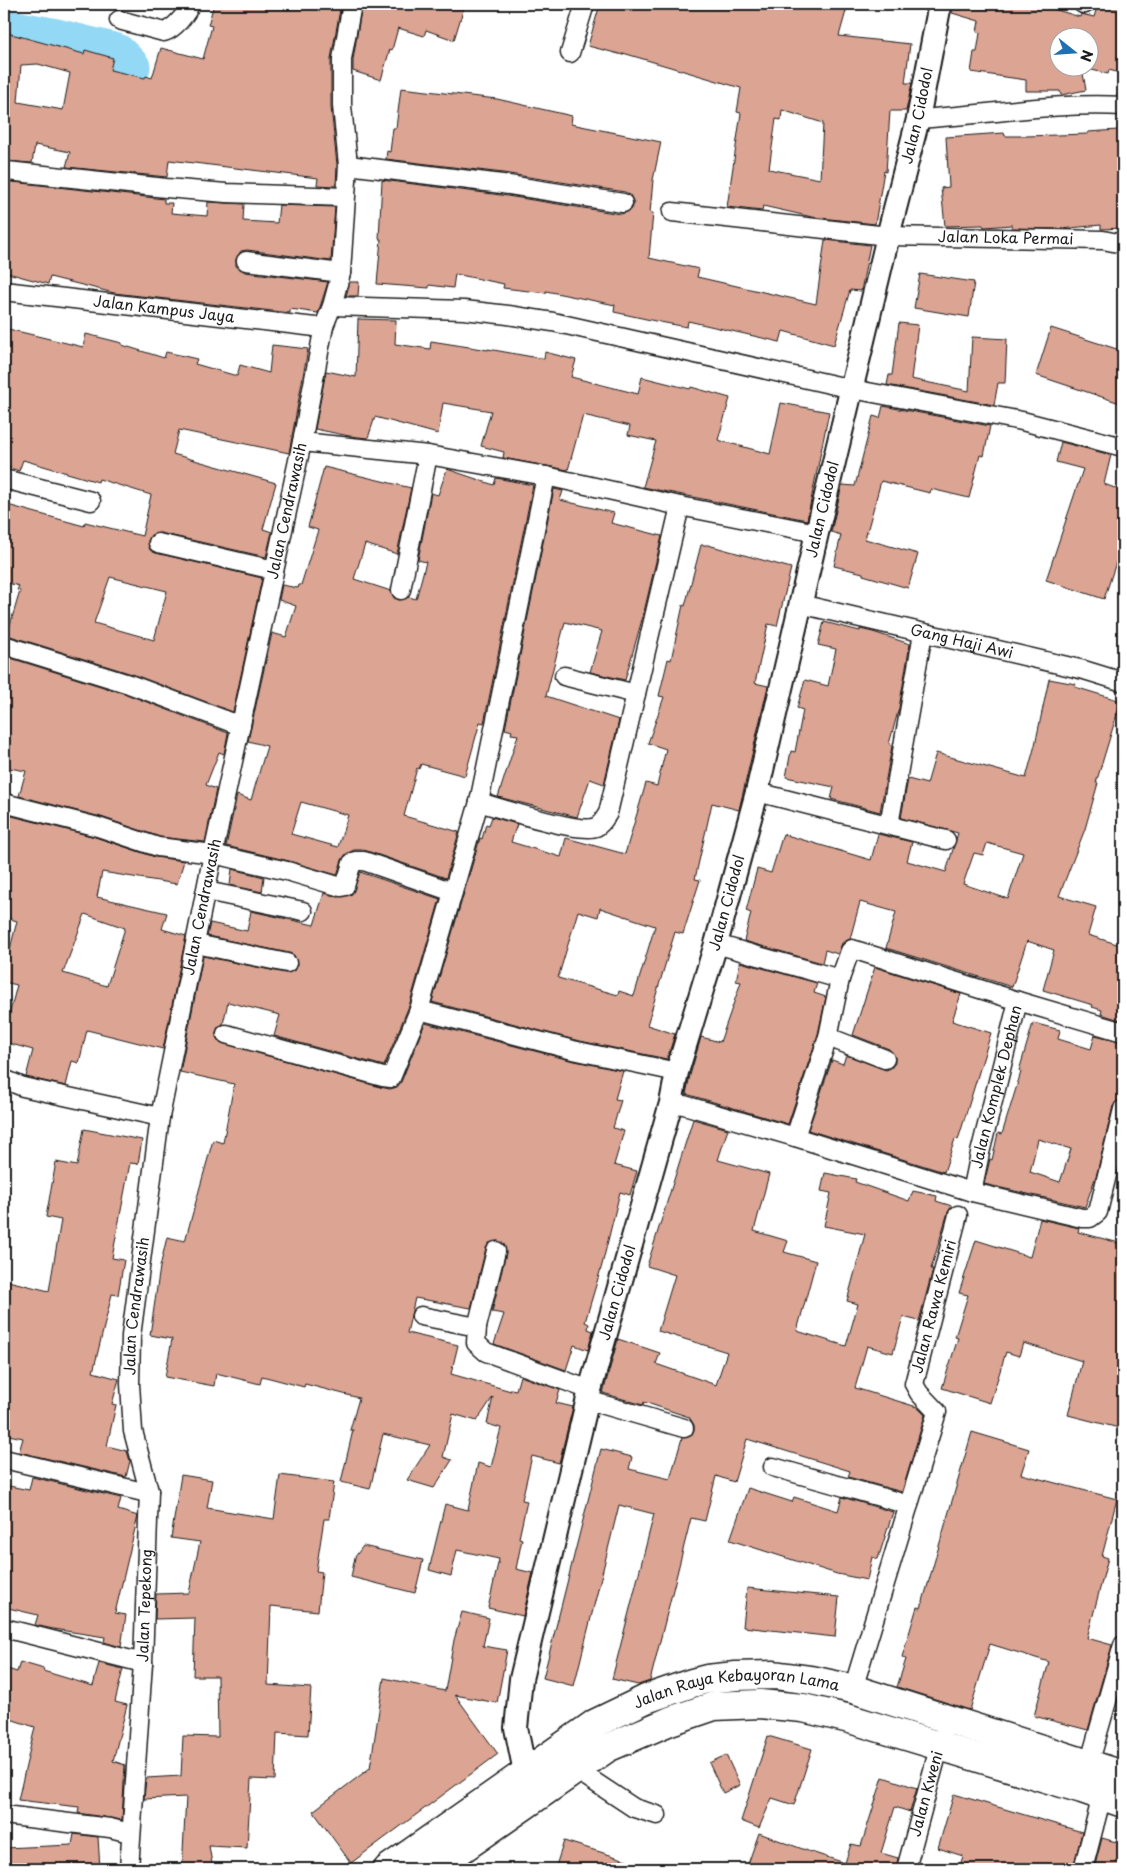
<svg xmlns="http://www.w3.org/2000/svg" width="1127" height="1873" font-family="'Playpen Sans',sans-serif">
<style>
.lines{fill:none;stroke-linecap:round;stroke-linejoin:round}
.river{stroke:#93d9f5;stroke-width:39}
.building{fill:#dba493;stroke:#1c1c1c;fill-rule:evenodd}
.minor-casing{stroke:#1c1c1c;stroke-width:21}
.tertiary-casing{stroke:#1c1c1c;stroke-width:26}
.primary-casing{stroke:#1c1c1c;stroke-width:31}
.minor{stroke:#fff;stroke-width:18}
.tertiary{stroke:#fff;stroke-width:22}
.primary{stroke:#fff;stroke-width:28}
.labels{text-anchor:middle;stroke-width:5;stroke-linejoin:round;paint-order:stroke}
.street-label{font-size:15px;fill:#1c1c1c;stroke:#fff}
</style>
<rect width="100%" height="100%" fill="#fff"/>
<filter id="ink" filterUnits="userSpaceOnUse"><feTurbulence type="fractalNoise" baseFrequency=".02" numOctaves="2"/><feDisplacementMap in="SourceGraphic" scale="10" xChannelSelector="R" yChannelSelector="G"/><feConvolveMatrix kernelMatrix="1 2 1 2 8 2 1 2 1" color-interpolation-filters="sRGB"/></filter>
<g filter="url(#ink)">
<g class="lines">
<path class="river" d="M4,28l52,10 61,15 14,14"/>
</g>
<g class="building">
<path d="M214,4h127l-10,55v48l6,58 -1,21 -19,-1 1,-7 -149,-18 -2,17 -101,-10 4,-15 -35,-7 -3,18 -28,-2v-129l80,22 1,-4 28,8 -3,12 35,8 1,-2 6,2 9,-30 42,11 9,-33 -4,-1zM38,64l32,9 -7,37 -45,-8 3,-37z"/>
<path d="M362,4h103l-11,36 -28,-10 -2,6 -26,-8 -6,22 -2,-1 -9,31 -28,-9v-11z"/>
<path d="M600,4h248l-9,32 71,8 -5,39h7l-6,28h-16l-4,61 -2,-1 -9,53 -63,-7 -49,-11 -1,5 -35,-4 14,-94 -4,-1 4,-24 -118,-35v2l-35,-9zM782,110l41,13 -3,56 -51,-10 7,-50 5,1z"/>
<path d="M953,4h95l-1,3 33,10 1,-3 13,3 4,-13h25v70l-14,-4 -1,4 -24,-6h6v-30h-30v30h22l4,22 -25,5 -1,-4h-34v-11l-55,-8 3,-20h3l3,-19 -3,-1 2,-11 -27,-8z"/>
<path d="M401,88l96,11 75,17 -1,8 90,18 -8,38 -3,33h3l-4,45 50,11 -2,8 119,27 9,-64 45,5 -9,46 -11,-1 -16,55 -51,-14 -3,11 -92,-21 -1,6 -27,-5 -46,-10 1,-7 -69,-14v2l-43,-5 1,-4 -49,-10 -2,14 -24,-3v3l-52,-4 4,-45h-2l3,-59 119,15 120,19 10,-4 3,-6 -4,-9 -5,-3 -122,-19 -117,-14 1,-8 3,1 3,-24h3z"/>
<path d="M1118,130l3,49h2v49l-22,1v-4l-41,4 -48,-1v-3l-27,2h-1l-1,-2 -38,1 -4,-38 8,-1 -3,-50 58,-4 1,3h21l62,-2v-2z"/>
<path d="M4,181l160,18v4h8l-1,10 36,3 1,-14 36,2 -1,17 34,2 2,-18 56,2 -4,54 -84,-11 -6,1 -5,8v7l9,6 83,10 -10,31 -28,-4v4l-176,-20 -64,-16 -2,7 -44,-12z"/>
<path d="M920,274l54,8 -5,35 -55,-9z"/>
<path d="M350,282h9l-1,14h-12z"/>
<path d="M358,319l38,1 -1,24 35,5 1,-8 57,9v-1l56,10 1,-7 31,8 -5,17 67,17 4,-17 48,12 1,-2 39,11 -12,42 52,14 11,-51 48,9 -22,108 -164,-33 13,-46 -28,-6 2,-9 -47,-11 -15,55 -65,-12 1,-6 -23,-6 10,-35 -48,-8 -5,31 -63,-17 -7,21 -19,-2 -34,-7 11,-58 30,6z"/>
<path d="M899,323l19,2 -7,54 58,12 3,-54 35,2 -2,44h-7l-4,22 -107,-20 2,-10h3z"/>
<path d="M4,328l79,19 3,-13 36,9v2l42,13 2,-6 31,7 -2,5 42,12 3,-11 29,8 3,-28 36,4 -19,104 -110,-23 -6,24 103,29 -13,46 9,3 -6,25 -106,-24 -9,2 -3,6 2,9 6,3 106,25 -29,134 -101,-38 -125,-39 13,-44 -3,-1 2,-4 -15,-4v-78l80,22 1,-4 57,14 9,-41 -52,-16 -1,3 -75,-22 -4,11 -15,-5zM110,577l57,14 -13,49 -60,-17z"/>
<path d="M1051,328l72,23v53l-87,-29z"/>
<path d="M883,406l107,20 -6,30 -4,-1 -11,43 -38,-9 -1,4 -49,-12 -16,58 53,15 -10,34 -45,-13v-2l-29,-7 7,-31 -10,-3 11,-47 13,1 18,-70 7,2z"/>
<path d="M1061,442l50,13 -7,29 19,7v50l-19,58 -58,-19 37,-111 -27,-7z"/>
<path d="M324,467l87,21 -14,66 -32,-10 -11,35 37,12 3,7 5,2 10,-3 7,2 10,-37 -8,-2 13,-67 7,2 9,-26 47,16 2,-7 37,7 -49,238 -4,-1 -15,54 -44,-12 -2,5 -2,-1 -13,48 55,16 -13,46 -82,-28h-10l-8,4 -4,6 -5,15 -48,-14 -63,-15 11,-51 14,5 16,-54 -19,-5 24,-108 14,4 10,-31 -17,-6 3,-15 16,3 1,-3h2l17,-55 -10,-3zM301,802l47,13 -10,32 -47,-13z"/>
<path d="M554,489l9,2 -3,9 54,13 -3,10 51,13 -19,80 -18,64 -35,-8 12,-41 -37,-9 -19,74 73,24 -15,64 -14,-5 -13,38 -79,-20 20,-62 -7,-1 1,-3 -7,-2z"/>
<path d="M701,545h7l83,23 -14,58 -9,-2 -13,59 13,3 -29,124 -27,-7 -17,76 5,1 -17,54 -8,-2 -28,93 28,9 -8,25 -92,-19 -143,-38 48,-164 2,1 4,-15 3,1 3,-8 25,7 -6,18 50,15 5,-19 59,16 21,-71 11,3 9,-37 -18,-6 16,-46 -5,-1 9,-37 3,1 12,-55 2,1zM600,908l55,18 -21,70 -15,-5 -1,4 -60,-17 20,-67 20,6z"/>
<path d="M824,622l36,9v-2l13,3 37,12 -11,64 -10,36 3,2 -12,66 -49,-13 3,-12 -48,-10 5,-26 4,1 8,-42 -6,-2 8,-28 23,6 8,-37 -18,-4z"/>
<path d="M4,656l122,38 102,39 -4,21 -5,-2 -13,33 10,4 -11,53 -45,-5 -59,-20 -82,-21 7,-25 -22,-4z"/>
<path d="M1049,679l27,5 -1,3 46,14 -25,82h2l-13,46 -26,67 37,11 -8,28 35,11v75l-22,-7 1,-4 -10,-3 1,-2 -50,-15 11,-40 -27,-9 -15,46 -126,-39 10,-36 -36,-10 -10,37 -8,4 -4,11 -13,-4 -3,13 -78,-22 7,-28 -5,-2 11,-42 14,4 12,-39 88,26 7,-26 34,8 -5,19 39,11 12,-39 -57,-15 7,-39 19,5 9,-31 90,25 9,-33zM987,843l36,10 -15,46 -45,-15 11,-31 9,2z"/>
<path d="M4,814l91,23 60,20 29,4 -7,23 -75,-12 -5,25 70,16 -5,16 24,7 -23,113 -76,-19 -8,33 -7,-2 -6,25 -40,-9 7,-27 -29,-8v-7l13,-50 -13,-3v-9l13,-52 -13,-4zM85,914l40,14 -18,58 -44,-13z"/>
<path d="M232,869l32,8 -2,15 -32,-7z"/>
<path d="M360,872l80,27 -31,107 -25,60 -110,-30 6,-21 -52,-13 -5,22 -5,3 -2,5v5l3,5 161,45 10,2 7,-2 4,-5 24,-59 145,37 53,11 -8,28 6,1 -8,28 11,3 -10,34 23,6 -7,24 -10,-3 -18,73 -17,57 4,2 -1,5 5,2 -5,19 -14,-5 -8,25 -72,-26 10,-30 -12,-2 14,-59 -2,-9 -6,-3 -9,2 -3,5 -15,60 -56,-10 -8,35 51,12 -7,29 60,17v-2l5,1 4,-14 40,14 -4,13 17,4 -14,56 -27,-7 -10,44 5,1 -8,37 3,1 -6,30 17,4 -10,43 -35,-8 11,-49 -42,-9 -6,26 -22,-6 16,-66 23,6 10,-47 13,4 10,-39 -14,-4 6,-27 -16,24 -24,-7 -10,43 9,3 -18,28 -27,-8 23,-35 -47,-11 -13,55 -29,-7 12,-52h-3l9,-32 -54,-14 -1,3 -42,-11 -2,8 -44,-11 -2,13 -49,-9 7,-38 -22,-4 10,-68 7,-30 18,4 28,-101 10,3 11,-59 -54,-12 23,-116 82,17 10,-3 2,-5 -3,-10 -5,-2 -82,-17 3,-13 37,8 4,-20 63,14 10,-32 14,4 14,-3z"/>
<path d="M740,962l77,21 -3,10 12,4 -8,37 -30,90 -102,-30 4,-19 11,-38 19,5 21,-60 -5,-1z"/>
<path d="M875,967l86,27 -9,27 39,12 -33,107 -3,-1 -11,33 -136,-42 24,-70 11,4 3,-9 40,15 5,-2 4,-5v-6l-6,-8 -36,-14z"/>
<path d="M1033,1023l27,7 -2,9 33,10 4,-14 28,7v44l-3,13 -7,7 -16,67 -12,34 -101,-23 6,-25 2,1 6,-27 4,1 19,-62 -2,-1zM1038,1139l33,10 -11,33 -30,-10z"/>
<path d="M693,1119l35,10 -10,31 51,14 -15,57 34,10 -4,11 32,9 -19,70 49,15 12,-42 -11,-3 18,-67 -41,-8 7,-33 -10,-2 4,-18 31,6 -1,3 54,19 4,-10 24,5 -1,5 16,5 -4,6 -17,57h2l-14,52 -16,-4 -10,36 -26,-7 -12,42 62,19 8,8 -23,77 -54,-15 2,-6 -103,-32 -13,43 -18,-6 -11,45 -14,-3 -41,163 -12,4 -26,-6 42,-165 -35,-9 -45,181 -31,-8 58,-229 31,8 -3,12 41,10 12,-41 9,-2 3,-6v-5l-5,-8 -45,-15 -1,3 -40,-12 15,-54 42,14 -4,11 60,21 11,-33 -69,-21 17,-56 -28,-9z"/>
<path d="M84,1129l58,11 -4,24 -8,-1 -18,95 12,2 -6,35 -6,-1 -19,78 26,7 -7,25 4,1 -9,41 20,5 3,10 -4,16 -107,-25 4,-14 -19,-4v-154l45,11 12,-71 -15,-3 10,-55 21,4z"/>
<path d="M1040,1219l39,9 -1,4 45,12v185l-55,-14 14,-54 -59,-18 -4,13 -13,-4 -16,51 -48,-15 16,-50 -3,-1 13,-42 -9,-2 17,-53 54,17z"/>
<path d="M972,1432l57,17 -8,25 96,25 -15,57 6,2 -21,80 25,7 -24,85 -54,-14 15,-54 -59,-18 -20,66 -73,-23 9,-28 -4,-2 15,-50 4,1z"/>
<path d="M181,1475l31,5 -5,28 67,11 6,-44 54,7 -5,37h-5l-8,52 6,1 -4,39 -47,-5 -3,79 43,3 -3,47 -31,-2 -2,47 -24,-1 -4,69 -38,-2 4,23h-31l4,-72 -42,2 2,-21 35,-2 2,-40 35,1 -1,-61h-24l2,-58 -40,1 1,-25 33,-1 11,-51 -29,-4z"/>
<path d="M32,1477l89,21 -3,12 20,6 -23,97 11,2 -5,32 -17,-5 1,-5 -52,-8 -18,-4 3,-10 -34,-8v-122l25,5z"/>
<path d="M748,1488l44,14 2,-5 44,14 4,-14 51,15 -15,47 -6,-2 -5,23 -30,-6 -107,-34z"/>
<path d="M363,1546l60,14 -8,33 -64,-16 4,-20z"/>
<path d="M747,1588l92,9 -4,40 -92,-10z"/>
<path d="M462,1612l27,6 -6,28 24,4 -10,53 -42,-8 43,59 -147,109 -38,-52 57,-43 14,-90 61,13 9,-51z"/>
<path d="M20,1662l24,7 -1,2 50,15 6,-23 24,6 -8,33 12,3 -14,56 12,4 -3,55 -44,-7 1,-6 -61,-7 17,-73 -31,-10v-49l13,4z"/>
<path d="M768,1736l44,13 -18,56 -22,-7 -13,30 -18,-7z"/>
<path d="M726,1755l14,30 -17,8 -14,-30z"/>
<path d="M883,1777l34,11 -7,24 -15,-5 -14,46 17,5 -2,11h-133l-15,-5 11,-31 49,18 37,12 6,-19 10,2z"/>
<path d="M954,1794l128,38 -9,37h-114l4,-13 -25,-8z"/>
<path d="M74,1834l24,3 2,32h-96v-21l68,-3z"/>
<path d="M1102,1838l21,6v25h-29z"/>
<path d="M564,1841l79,24v4h-88z"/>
</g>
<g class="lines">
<g class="minor-casing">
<g id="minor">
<path d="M1083,4h2"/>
<path d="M119,20l45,12c10,-3 23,-18 26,-28"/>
<path d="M570,53l15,-49"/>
<path d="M918,119c69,-4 136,-17 205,-13"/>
<path d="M348,165l154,19 121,19"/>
<path d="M7,171l159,17 60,5 119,4"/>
<path id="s1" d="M672,212l216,24 215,4 20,4"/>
<path d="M246,261l95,12"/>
<path id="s2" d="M4,291l311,36 9,-1"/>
<path d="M332,306l132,4 44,5 45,7 299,67 170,32 101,26"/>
<path d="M302,442l126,13 118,21 134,30 137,27"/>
<path d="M4,479l87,22"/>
<path d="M158,543l116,27"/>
<path d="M401,590l27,-135"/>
<path id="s3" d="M800,604l284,66 39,12"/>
<path d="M4,645l125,39 112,42"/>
<path d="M564,676l72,18"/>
<path d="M757,792l189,48"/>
<path d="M479,802c20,6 101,32 117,25 6,-3 9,-9 12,-14l72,-307"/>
<path d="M4,803l94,24 60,20 55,7 74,17 54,16 4,-1 7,-23 3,-2h9l89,31"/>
<path d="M889,825l34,-192"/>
<path d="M206,891l97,20"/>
<path d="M196,944l91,19"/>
<path d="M716,944l124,35 -12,58 -33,100 177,55 110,26h8l8,-6 25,-103"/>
<path d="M840,979l10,-28 2,-2 166,52 105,31"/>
<path d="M419,1010l154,40 104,22"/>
<path d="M226,1034l157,43 8,1 28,-68 60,-208 67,-326"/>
<path d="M828,1037l57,22"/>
<path d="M4,1079l19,8 137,30"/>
<path d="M671,1103l13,2 111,32"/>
<path id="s4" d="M972,1192l8,-39 38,-152"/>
<path d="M421,1316l56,11 -1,16 10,9 104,38"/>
<path d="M477,1327l19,-76"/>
<path d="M587,1400l97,28"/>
<path d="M4,1459l139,33 6,-1"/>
<path d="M773,1467l136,38"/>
<path d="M4,1628l139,35"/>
<path id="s5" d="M853,1689l84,-277 -18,-19 -5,-9 44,-169"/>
<path d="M575,1769l59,39 23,7"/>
<path d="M1086,1775l37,-130"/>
<path d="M4,1815l106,13 20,5"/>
<path id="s6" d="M129,1869l14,-206 6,-172 -16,-60 -3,-47 1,-48 29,-219 53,-263 89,-412 22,-116 8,-20 9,-33 7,-108 -6,-59v-47l10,-55"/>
<path id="s7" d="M906,1869l36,-132"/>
<path d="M1083,1869l19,-73"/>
</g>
</g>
<g class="tertiary-casing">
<g id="tertiary">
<path id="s8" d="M534,1787l-9,-15 -9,-44 5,-49 69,-289 81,-287 6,-31 39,-128 41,-152 60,-259 71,-297 30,-117 22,-115"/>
</g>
</g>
<g class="primary-casing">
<g id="primary">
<path id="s9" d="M388,1869l208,-146 50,-24 46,-16 15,-4 29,-3 38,-1 37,5 42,9 270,86"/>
<path d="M433,1869l174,-121 63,-27 44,-15 46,-2 43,4 47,11 232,70 41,14"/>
</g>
</g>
<use href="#minor" class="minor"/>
<use href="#tertiary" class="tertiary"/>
<use href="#primary" class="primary"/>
</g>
</g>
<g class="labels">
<g class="street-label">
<text dy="5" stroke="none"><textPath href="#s8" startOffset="1725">Jalan Cidodol</textPath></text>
<text dy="5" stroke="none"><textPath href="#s1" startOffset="335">Jalan Loka Permai</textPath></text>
<text dy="5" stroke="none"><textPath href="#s2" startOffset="161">Jalan Kampus Jaya</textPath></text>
<text dy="5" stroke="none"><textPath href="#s8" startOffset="1320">Jalan Cidodol</textPath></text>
<text dy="5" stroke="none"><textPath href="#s6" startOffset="1376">Jalan Cendrawasih</textPath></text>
<text dy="5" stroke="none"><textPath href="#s3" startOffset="166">Gang Haji Awi</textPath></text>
<text dy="5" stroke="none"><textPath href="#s8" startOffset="915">Jalan Cidodol</textPath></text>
<text dy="5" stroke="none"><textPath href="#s6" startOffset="971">Jalan Cendrawasih</textPath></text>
<text dy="5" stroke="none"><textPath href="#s4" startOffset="108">Jalan Komplek Dephan</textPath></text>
<text dy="5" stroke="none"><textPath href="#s8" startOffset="510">Jalan Cidodol</textPath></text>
<text dy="5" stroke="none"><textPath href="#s6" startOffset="566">Jalan Cendrawasih</textPath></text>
<text dy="5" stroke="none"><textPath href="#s5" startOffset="406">Jalan Rawa Kemiri</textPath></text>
<text dy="5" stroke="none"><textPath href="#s6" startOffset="264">Jalan Tepekong</textPath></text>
<text dy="5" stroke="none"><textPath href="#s9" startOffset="402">Jalan Raya Kebayoran Lama</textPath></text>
<text dy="5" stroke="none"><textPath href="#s7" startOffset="78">Jalan Kweni</textPath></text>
</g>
</g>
<rect width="1127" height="1873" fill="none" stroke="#fff" stroke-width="20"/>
<rect x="10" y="10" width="1107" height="1853" fill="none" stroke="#1c1c1c" stroke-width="2" filter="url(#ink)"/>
<g transform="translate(1074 52) rotate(107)"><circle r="24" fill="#ffffff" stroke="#a4a4a4"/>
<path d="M0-4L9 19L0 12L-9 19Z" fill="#1f6fb2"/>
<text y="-8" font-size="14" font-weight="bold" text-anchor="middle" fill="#1c1c1c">N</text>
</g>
</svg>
